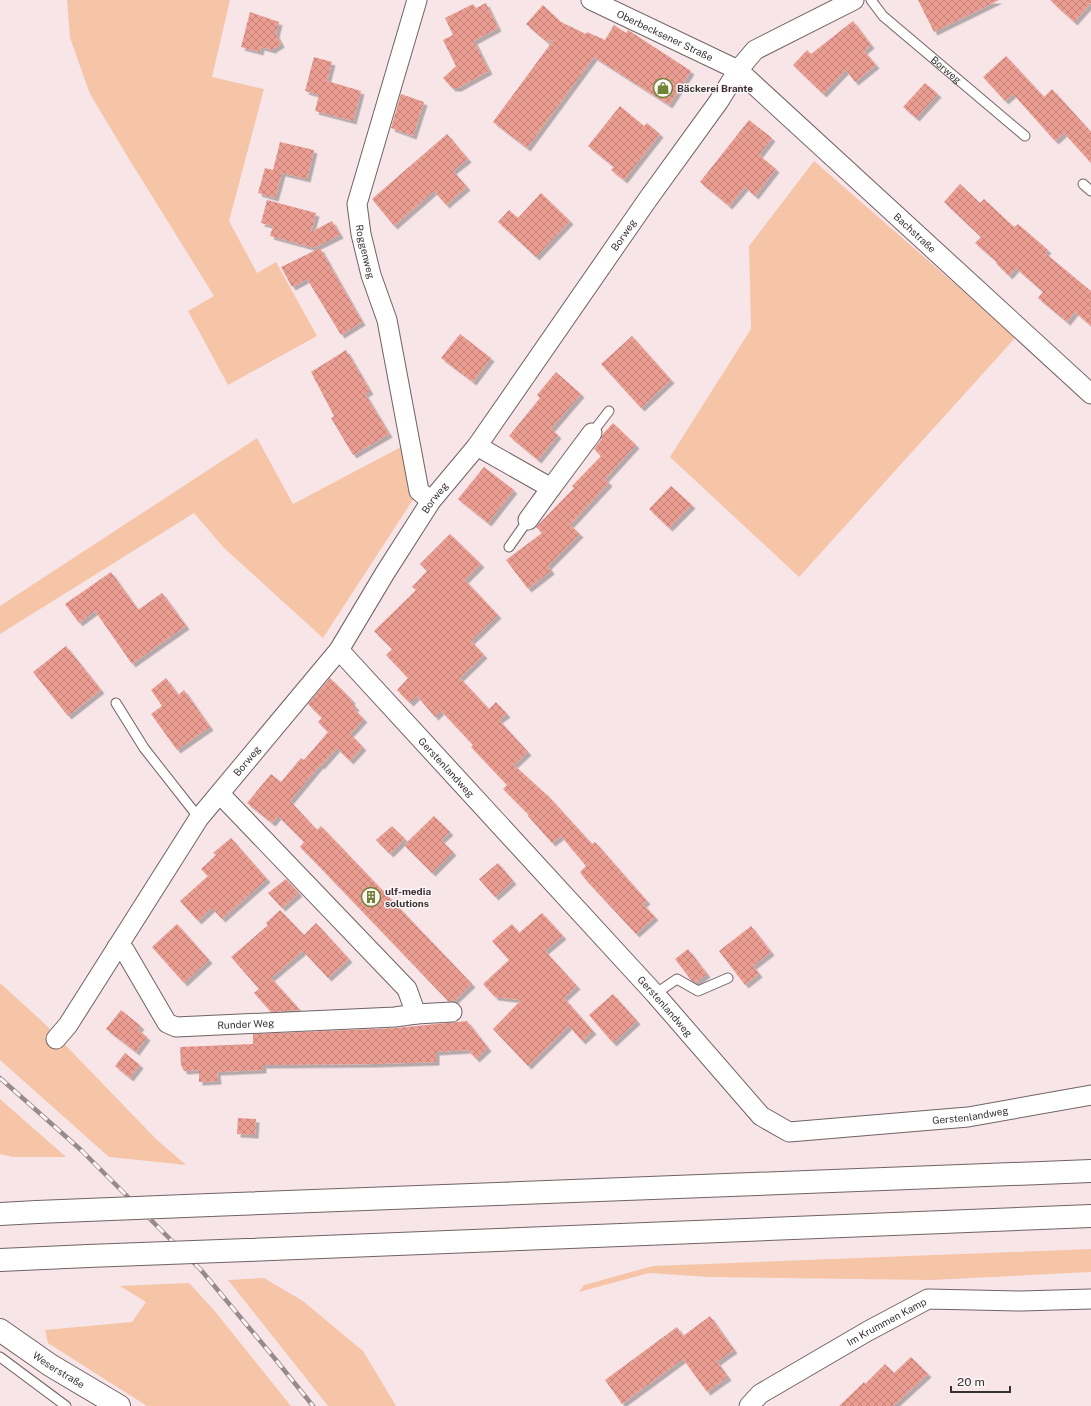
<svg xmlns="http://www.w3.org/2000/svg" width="1091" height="1406" font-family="'Public Sans',sans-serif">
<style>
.green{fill:#f6c5a8}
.building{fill:url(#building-cross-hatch);filter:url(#shadow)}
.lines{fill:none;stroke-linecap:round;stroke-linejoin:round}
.service-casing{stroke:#716265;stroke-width:11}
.minor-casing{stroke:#716265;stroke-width:21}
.tertiary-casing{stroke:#716265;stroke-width:24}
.motorway-casing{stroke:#716265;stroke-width:24}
.service{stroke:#fff;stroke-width:9}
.minor{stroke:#fff;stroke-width:19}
.tertiary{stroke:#fff;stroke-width:22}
.motorway{stroke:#fff;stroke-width:22}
.rail-casing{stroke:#978a8c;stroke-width:4.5}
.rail{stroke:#fdf5f7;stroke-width:3;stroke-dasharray:9;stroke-linecap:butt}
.motorway-bridge-casing{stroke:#716265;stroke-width:24;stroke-linecap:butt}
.motorway-bridge{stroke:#fff;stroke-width:22}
.labels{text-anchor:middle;stroke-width:3;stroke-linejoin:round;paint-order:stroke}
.street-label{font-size:10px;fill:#383132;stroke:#fdf5f7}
.poi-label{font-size:10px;font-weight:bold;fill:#383132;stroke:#fdf5f7;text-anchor:start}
</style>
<defs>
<pattern id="building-cross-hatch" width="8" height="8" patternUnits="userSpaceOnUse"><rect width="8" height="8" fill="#ec9d92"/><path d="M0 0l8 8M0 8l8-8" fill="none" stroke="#c08178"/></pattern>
<filter id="shadow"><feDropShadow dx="3.5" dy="3.5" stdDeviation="0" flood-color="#0004"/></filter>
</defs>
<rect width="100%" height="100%" fill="#f7e5e8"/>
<g class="green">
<path d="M67,0h163l-18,77 52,12 -35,132 28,52 19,-11 41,74 -89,49 -40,-74 26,-15 -85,-137 -39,-65 -20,-56z"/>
<path d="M814,161l202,176 -217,240 -129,-120 81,-128 -2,-83z"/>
<path d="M257,438l36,66 108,-57 13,51 -91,140 -99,-90 -30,-35 -194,121v-28z"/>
<path d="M0,983l46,42 110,114 30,26 -77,-8 -109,-97z"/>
<path d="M0,1099l66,58h-54l-12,-3z"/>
<path d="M1091,1249v23l-160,8 -221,-3 -61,-4 -70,19 5,-7 69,-19z"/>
<path d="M264,1278l39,23 60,50 33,55h-68l-100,-126z"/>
<path d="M189,1283l24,26 78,97h-144l-99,-63 -3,-13 87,-8 14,-20 -26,-16z"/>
</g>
<g class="building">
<path d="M918,0h81l-65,32z"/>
<path d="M1050,0h41v3l-17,19z"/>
<path d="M486,3l12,25 -24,13 15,30 -31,17h-6l-9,-10 13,-12 -13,-26 10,-5 -8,-17 28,-14 3,4z"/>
<path d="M543,5l18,17 25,12 1,-2 18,8 9,-15 12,8 2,-3 63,41 -22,34 -75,-48 -67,91 -34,-26 61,-83 -7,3 -21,-18z"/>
<path d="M250,12l29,10 -3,12 5,10 -9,6 -11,-3 -1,5 -19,-5z"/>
<path d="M853,21l18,24 -7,6 12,14 -21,17 -9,-12 -23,24 -30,-29 14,-15 4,4z"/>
<path d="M1006,56l38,41 8,-8 39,43v31l-27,-30 -9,8 -42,-47 -8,7 -22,-24z"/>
<path d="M314,57l18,5 -5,19 34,10 -8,30 -38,-10 4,-16 -14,-4z"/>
<path d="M925,83l13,11 -22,24 -13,-11z"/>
<path d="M401,94l23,8 -11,34 -22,-8z"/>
<path d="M620,106l24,20 3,-3 13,11 -36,46 -13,-10 3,-3 -26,-21z"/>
<path d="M749,120l23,18 -13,17 17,14 -21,27 -10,-9 -16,19 -29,-24z"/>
<path d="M447,134l21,25 -15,12 14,16 -21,18 -12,-14 -40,35 -22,-27z"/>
<path d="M280,142l34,8 -7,29 -25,-6 -7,25 -17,-5 7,-25 8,2z"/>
<path d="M960,184l20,19 4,-4 30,28 4,-3 30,26 -3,3 46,38v35l-16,-14 -8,10 -29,-24 5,-6 -27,-24 -7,8 -13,-13 1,-1 -22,-19 6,-6 -37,-35z"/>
<path d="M541,193l29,28 -34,36 -38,-35 11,-12 9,8z"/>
<path d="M267,200l49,13 -5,19 21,-11 8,14 -26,13 -44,-12 3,-10 -12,-3z"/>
<path d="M320,248l42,74 -21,13 -34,-56 -15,8 -11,-20z"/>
<path d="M460,334l31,24 -18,24 -32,-24z"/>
<path d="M632,336l39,44 -30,28 -40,-44z"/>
<path d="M346,350l24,41 -5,3 24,40 -36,21 -22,-37 3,-2 -23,-44z"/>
<path d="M556,372l25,22 -30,35 7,6 -20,25 -29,-24 31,-38 -3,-3z"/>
<path d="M613,423l23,22 -31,34 4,4 -39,42 10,9 -32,32 3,5 -23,18 -22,-29 36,-27 -6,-6 38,-39 -2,-2 29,-30 -7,-7 7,-9 2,-6z"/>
<path d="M484,467l30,23 -26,33 -30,-24z"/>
<path d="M671,486l21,19 -23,23 -20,-19z"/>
<path d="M450,534l31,30 -16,16 33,35 -27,26 13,14 -24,23 29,31 7,-7 11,12 -8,6 29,32 -14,13 35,32 43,47 3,-2 52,59 -4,3 12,13 -19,17 -51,-55 -5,-7 6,-6 -25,-30 -9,7 -24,-27 1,-1 -26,-26 4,-4 -36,-38 2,-2 -32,-34 -6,6 -18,-21 -7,7 -13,-13 11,-12 -22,-23 6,-6 -18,-18 42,-41 -4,-3 15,-16 -7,-7z"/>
<path d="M111,572l27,38 24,-17 24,33 -54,38 -37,-53 -16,12 -14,-19z"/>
<path d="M66,646l35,44 -33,26 -35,-44z"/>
<path d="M166,678l12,17 6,-5 26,37 -33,23 -26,-36 11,-8 -11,-16z"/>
<path d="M330,678l22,22 -1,2 5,5 -2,2 10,10 -14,15 13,13 -13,14 -13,-13 -16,18 -1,-1 -30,36 27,29 4,-4 151,158 -18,17h-6l-135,-141 -13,-13 4,-5 -26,-26 -6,7 -25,-20 24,-29 10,8 20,-24 3,2 24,-28 -10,-10 4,-4 -14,-14z"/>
<path d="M434,816l16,16 -9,8 12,12 -21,21 -28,-28z"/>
<path d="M392,826l13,13 -15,15 -14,-14z"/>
<path d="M231,838l36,41 -45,40 -10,-11 -14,13 -18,-20 28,-25 -7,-7 15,-14 -3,-2z"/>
<path d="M498,863l15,18 -18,16 -16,-18z"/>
<path d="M286,879l13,14 -17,15 -14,-15z"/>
<path d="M280,910l24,25 12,-12 33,36 -21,19 -25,-27 -32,27 29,32 -29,2 -17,-19 5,-4 -28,-32 37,-32 -2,-2z"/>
<path d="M542,913l21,23 -18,15 32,35 -13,12 29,33 -11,10 -13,-15 -41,40 -35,-37 28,-29 -26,-3 -12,-13 26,-24 -17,-19 20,-17 7,9z"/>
<path d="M177,924l32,36 -25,23 -32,-36z"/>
<path d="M751,926l20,26 -18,14 6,8 -14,11 -26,-34z"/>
<path d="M688,949l19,25 -12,9 -4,-3 -16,-21z"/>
<path d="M613,994l24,27 -24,22 -24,-28z"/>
<path d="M121,1010l20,16 -3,4 9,7 -11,15 -30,-23z"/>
<path d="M467,1021l21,27 -12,11 -8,-9 -32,2v10l-63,2 -110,1v5l-46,2 1,9 -19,1v-12l-15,1 -3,-6 -1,-18 73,-3v-10l143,-6z"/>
<path d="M125,1053l15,12 -10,13 -15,-12z"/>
<path d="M238,1118l18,1 -1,16 -18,-1z"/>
<path d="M710,1316l24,34 -17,12 11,15 -21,15 -24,-33 -61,45 -17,-24 72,-53 6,9z"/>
<path d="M911,1357l17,17 -35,32h-54l25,-24 1,2 20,-20 9,9z"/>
</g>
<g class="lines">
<g class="service-casing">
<g id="service">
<path id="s1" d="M871,0l12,16 142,120"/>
<path d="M1083,184l8,7"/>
<path d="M592,433l17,-22"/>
<path d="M509,547l19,-27"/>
<path d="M116,703l28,45 55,70"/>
<path d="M655,994l22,-15 21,12 30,-13"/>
<path d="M0,1357l66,49"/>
</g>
</g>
<g class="minor-casing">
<g id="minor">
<path id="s2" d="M417,0l-60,204 4,30 10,41 16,45 32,171 12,10"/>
<path id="s3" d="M591,0l147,70 353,324"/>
<path d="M477,446l74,42 -23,32"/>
<path d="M551,488l41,-55"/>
<path id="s4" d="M339,650l316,344 106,122 28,16 179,-15 123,-22"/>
<path d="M220,794l187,195 9,25"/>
<path id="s5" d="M117,947l8,4 42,72 9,4 219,-10 21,-3 36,-2"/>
<path id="s6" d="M56,1039l12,-14 131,-207 140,-168 46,-77 46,-72 46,-55 171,-247 71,-98 19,-31 17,-20 99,-50"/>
<path id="s7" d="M749,1406l11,-12 108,-63 60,-32 93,2 70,-2"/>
</g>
</g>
<g class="tertiary-casing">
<g id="tertiary">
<path id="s8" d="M0,1330l50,35 69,41"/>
</g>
</g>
<g class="motorway-casing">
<g id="motorway">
<path d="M210,1205l881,-34"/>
<path d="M0,1214l37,-2"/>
<path d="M247,1250l844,-34"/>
<path d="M0,1260l88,-4"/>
</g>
</g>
<use href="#service" class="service"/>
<use href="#minor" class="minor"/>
<use href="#tertiary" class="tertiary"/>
<use href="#motorway" class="motorway"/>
<g class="rail-casing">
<path id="rail" d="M0,1078l81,72 120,120 75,90 37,46"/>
</g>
<use href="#rail" class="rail"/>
<g class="motorway-bridge-casing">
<g id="motorway-bridge">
<path d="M37,1212l173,-7"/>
<path d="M88,1256l159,-6"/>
</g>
</g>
<use href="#motorway-bridge" class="motorway-bridge"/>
</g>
<defs>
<g id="shop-ring" transform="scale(1)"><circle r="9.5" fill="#fdf5f7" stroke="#6f8435" stroke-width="1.5"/><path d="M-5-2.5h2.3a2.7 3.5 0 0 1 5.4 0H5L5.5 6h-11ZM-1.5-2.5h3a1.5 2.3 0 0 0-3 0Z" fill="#6f8435"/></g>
<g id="building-ring" transform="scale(1)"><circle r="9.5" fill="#fdf5f7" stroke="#6f8435" stroke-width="1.5"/><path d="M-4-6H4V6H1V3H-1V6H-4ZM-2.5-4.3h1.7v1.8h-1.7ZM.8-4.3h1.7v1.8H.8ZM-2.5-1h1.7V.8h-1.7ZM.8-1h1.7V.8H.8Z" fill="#6f8435"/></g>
</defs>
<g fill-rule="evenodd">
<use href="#shop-ring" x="663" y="88"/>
<use href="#building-ring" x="371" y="897"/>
</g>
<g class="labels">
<g class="street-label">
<text dy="4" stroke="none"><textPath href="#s3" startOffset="82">Oberbecksener Straße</textPath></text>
<text dy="4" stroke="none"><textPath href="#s1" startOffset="103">Borweg</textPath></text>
<text dy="4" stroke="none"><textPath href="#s3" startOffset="403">Bachstraße</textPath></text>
<text dy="4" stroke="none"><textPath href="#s6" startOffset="986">Borweg</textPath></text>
<text dy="4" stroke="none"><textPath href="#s2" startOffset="261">Roggenweg</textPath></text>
<text dy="4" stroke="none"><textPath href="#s6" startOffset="662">Borweg</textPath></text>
<text dy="4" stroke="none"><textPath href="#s6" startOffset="338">Borweg</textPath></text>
<text dy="4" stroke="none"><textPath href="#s4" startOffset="159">Gerstenlandweg</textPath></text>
<text dy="4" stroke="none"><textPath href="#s4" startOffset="483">Gerstenlandweg</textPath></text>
<text dy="4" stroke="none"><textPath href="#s5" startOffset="172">Runder Weg</textPath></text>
<text dy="4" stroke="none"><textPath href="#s4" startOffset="843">Gerstenlandweg</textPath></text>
<text dy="4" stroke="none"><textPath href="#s7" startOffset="162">Im Krummen Kamp</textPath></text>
<text dy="4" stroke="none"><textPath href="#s8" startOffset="71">Weserstraße</textPath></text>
</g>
<g class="poi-label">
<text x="677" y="92">Bäckerei Brante</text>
<text x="385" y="895">ulf-media<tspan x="385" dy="12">solutions</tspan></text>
</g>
</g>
<path d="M951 1386v6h59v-6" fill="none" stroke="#383132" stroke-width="2"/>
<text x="957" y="1386" font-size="12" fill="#383132" stroke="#fdf5f7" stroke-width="3" paint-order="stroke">20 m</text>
</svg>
